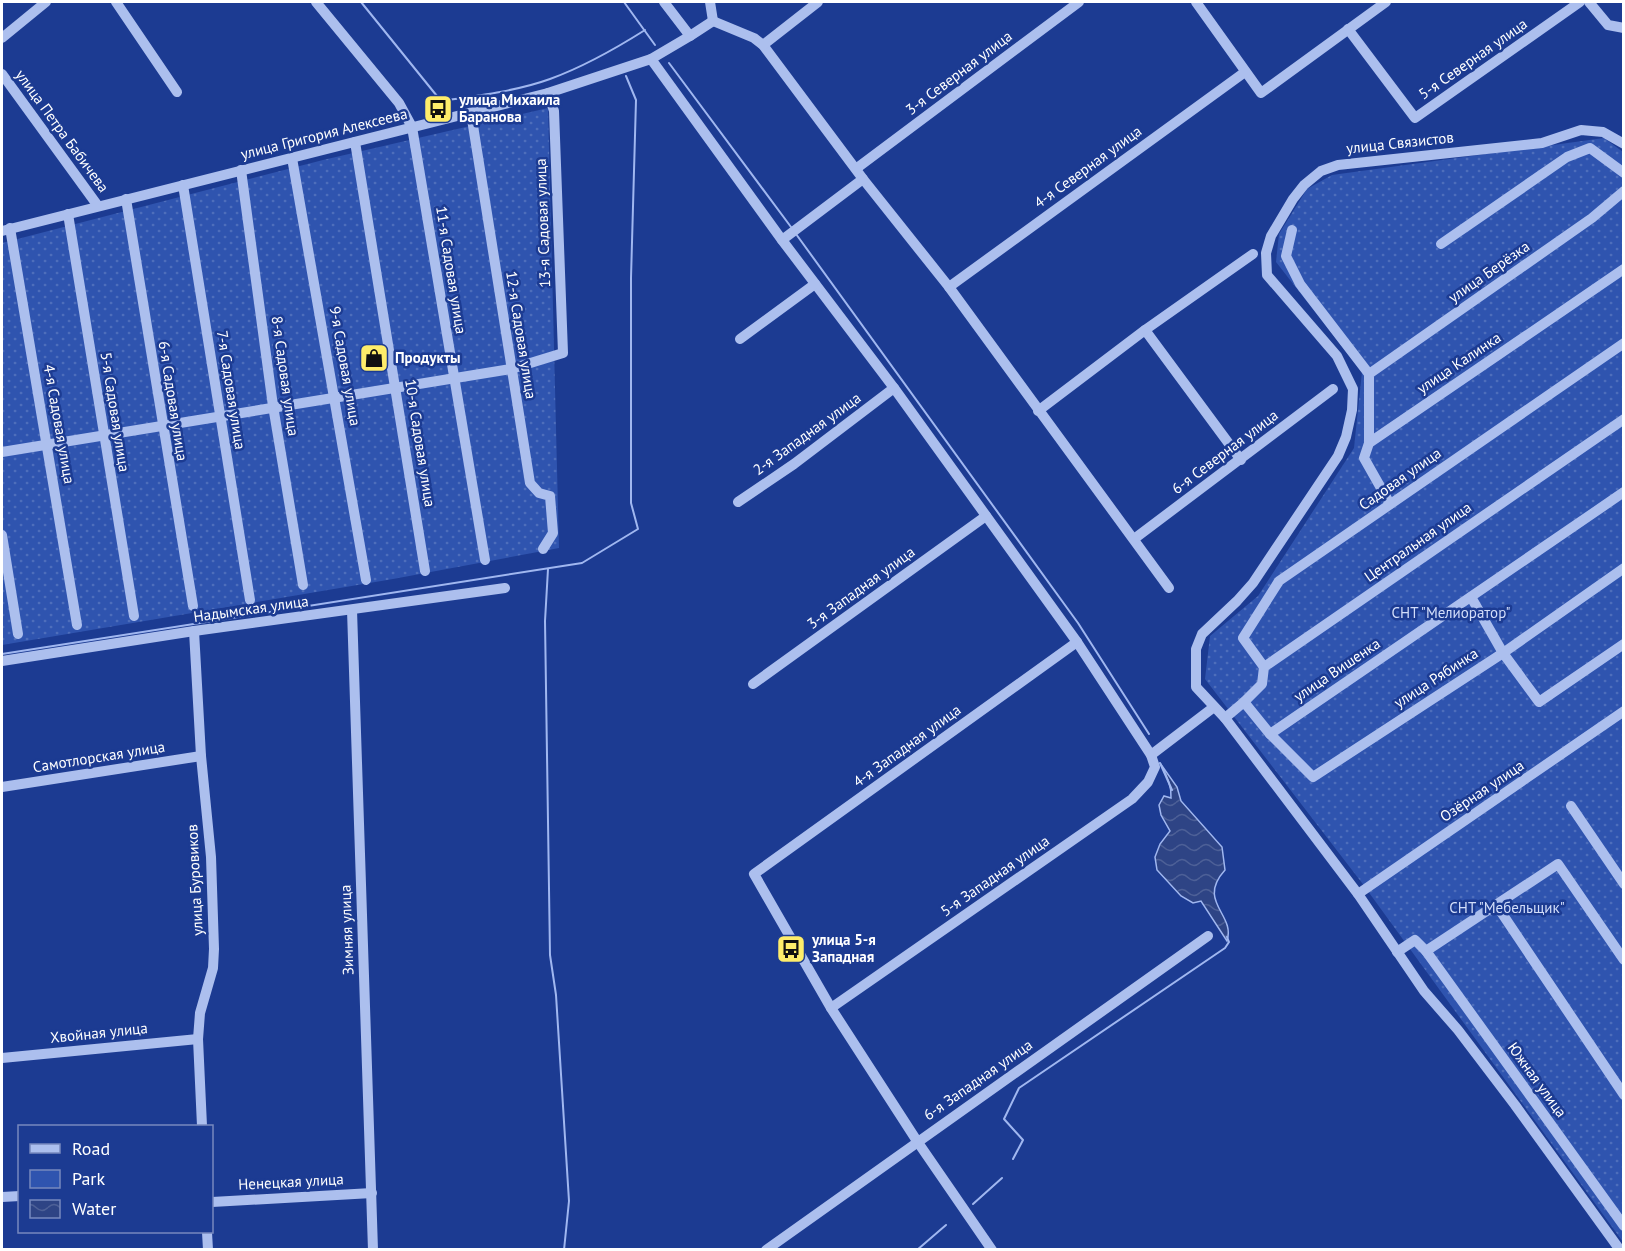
<svg xmlns="http://www.w3.org/2000/svg" width="1625" height="1251" font-family="'PT Sans',sans-serif">
<style>
.green{fill:url(#green-dots)}
.water{fill:url(#water-waves);stroke:#a0b7f0;stroke-width:1.5}
.lines{fill:none;stroke-linecap:round;stroke-linejoin:round}
.stream{stroke:#a0b7f0;stroke-width:2}
.minor{stroke:#acbfee;stroke-width:10}
.labels{text-anchor:middle;stroke-width:5;stroke-linejoin:round;paint-order:stroke}
.street-label{font-size:15px;fill:#fff;stroke:#1c3b92}
.poi-label{font-size:15px;font-weight:bold;fill:#fff;stroke:#1c3b92;text-anchor:start}
.park-label{font-size:15px;fill:#d3defa;stroke:#1c3b92}
</style>
<defs>
<pattern id="green-dots" width="8" height="8" patternUnits="userSpaceOnUse" patternTransform="scale(1.5)"><rect width="8" height="8" fill="#2f54af"/><path d="M2 2h.1M6 6h.1" fill="none" stroke="#4e6ebb" stroke-width="1.8" stroke-linecap="round"/></pattern>
<pattern id="water-waves" width="16" height="10" patternUnits="userSpaceOnUse" patternTransform="scale(1.5)"><rect width="16" height="10" fill="#2e4485"/><path d="M0 5q4-4 8 0t8 0" fill="none" stroke="#4d6097"/></pattern>
</defs>
<rect width="100%" height="100%" fill="#1c3b92"/>
<g class="green">
<path d="M548,108l11,440 -166,31 -391,66v-402l321,-83z"/>
<path d="M1604,138l19,14v1090l-261,-359 -157,-204 5,-43 48,-40 96,-148 8,-76 -86,-110 3,-28 28,-45 25,-14z"/>
</g>
<path class="water" d="M1160,763l17,24 4,14 41,46 3,23c-29,32 11,44 2,71l-26,-40 -8,2 -12,-7 -24,-26 -2,-13 5,-13 10,-13 -9,-16 -2,-10 5,-9 7,2c1,-13 -5,-23 -11,-35z"/>
<g class="lines">
<g class="stream">
<path d="M361,2l80,99c35,-5 76,-10 109,-22 33,-12 65,-30 95,-49"/>
<path d="M624,2l31,43"/>
<path d="M669,63l122,164"/>
<path d="M796,234l282,389 71,111"/>
<path d="M548,569l-3,52 5,334 6,40 13,206 -5,49"/>
<path d="M2,654l580,-91 56,-34 -7,-26v-225l5,-178 -10,-24"/>
<path d="M1160,763l12,27"/>
<path d="M1013,1159l10,-19 -19,-21 15,-31 206,-140 4,-6 -2,-5"/>
<path d="M973,1204l29,-26"/>
<path d="M917,1250l29,-25"/>
</g>
<g class="minor">
<path d="M116,2l61,90"/>
<path d="M316,2l83,101 13,24 73,433"/>
<path d="M664,2l26,34"/>
<path d="M710,2l3,19"/>
<path d="M1196,2l65,91 125,-91"/>
<path d="M1589,2l19,23 16,3"/>
<path d="M713,21l41,17 9,7 100,134 86,108 220,301"/>
<path d="M1348,29l67,89 165,-116"/>
<path d="M2,38l44,-36"/>
<path d="M763,45l55,-43"/>
<path d="M651,59l131,181 112,148 183,254 74,113 4,12 -7,15 -16,17 -301,209"/>
<path d="M2,74l96,132"/>
<path d="M471,113l59,370 9,10 11,3 3,37 -10,16"/>
<path d="M355,142l70,429"/>
<path d="M292,158l74,422"/>
<path d="M857,168l222,-166"/>
<path d="M241,170l32,236 30,179"/>
<path d="M183,185l67,415"/>
<path d="M126,199l67,407"/>
<path d="M68,214l66,402"/>
<path d="M10,228l67,397"/>
<path d="M1292,230l-6,26 14,28 69,90"/>
<path d="M2,231l546,-138 103,-34 39,-23 23,-15"/>
<path d="M782,240l81,-61"/>
<path d="M1441,244l126,-87 23,-9 34,25"/>
<path d="M949,287l296,-215"/>
<path d="M1145,330l96,130"/>
<path d="M740,339l75,-55"/>
<path d="M1038,411l107,-81 108,-76"/>
<path d="M1369,443v-69l223,-156 32,-27"/>
<path d="M2,452l509,-83 52,-16 -9,-242 -6,-18"/>
<path d="M738,502l56,-38 100,-76"/>
<path d="M1390,504l-26,-46 5,-15 255,-174"/>
<path d="M2,535l16,99"/>
<path d="M1134,539l199,-150"/>
<path d="M1471,597l32,56 36,49 85,-58"/>
<path d="M352,610l21,640"/>
<path d="M194,631l7,125 10,101 3,92 -1,19 -13,45 -2,26 4,87"/>
<path d="M2,661l192,-30 311,-43"/>
<path d="M1264,667l-21,-29 36,-57 345,-238"/>
<path d="M753,684l233,-168"/>
<path d="M1244,702l18,-18 2,-17 360,-248"/>
<path d="M1225,718l19,-16 26,32 354,-242"/>
<path d="M1270,734l43,43 190,-124 121,-85"/>
<path d="M1151,755l63,-48"/>
<path d="M2,787l199,-31"/>
<path d="M1571,806l53,78"/>
<path d="M1358,894l266,-183"/>
<path d="M1497,906l127,189"/>
<path d="M1426,951l198,275"/>
<path d="M1397,952l18,-12 11,11 132,-87 66,96"/>
<path d="M2,1058l196,-19"/>
<path d="M2,1197l18,-1"/>
<path d="M212,1202l160,-9"/>
<path d="M207,1232l1,18"/>
<path d="M766,1250l442,-314"/>
<path d="M992,1250l-75,-109 -86,-133 -77,-134 323,-232"/>
<path d="M1620,1250l-105,-145 -57,-75 -34,-39 -66,-97 -133,-176 -29,-31v-38l6,-15 35,-33 16,-18 85,-127 8,-19 6,-27 1,-21 -16,-33 -70,-81 -1,-22 5,-17 22,-37 11,-14 17,-14 17,-6 204,-22 39,-13 22,2 21,12"/>
</g>
</g>
<defs>
<g id="bus-square" transform="scale(1.5)"><rect x="-9" y="-9" width="18" height="18" rx="4" fill="#feed6a" stroke="#1c3b92"/><path d="M-5-6H5V4H4V6H2V4H-2V6H-4V4H-5ZM-3.5-4V0h7V-4ZM-3.5 1.2v1.5H-2V1.2ZM2 1.2v1.5H3.5V1.2Z" fill="#111"/></g>
<g id="shop-square" transform="scale(1.5)"><rect x="-9" y="-9" width="18" height="18" rx="4" fill="#feed6a" stroke="#1c3b92"/><path d="M-5-2.5h2.3a2.7 3.5 0 0 1 5.4 0H5L5.5 6h-11ZM-1.5-2.5h3a1.5 2.3 0 0 0-3 0Z" fill="#111"/></g>
</defs>
<g fill-rule="evenodd">
<use href="#bus-square" x="438" y="109"/>
<use href="#shop-square" x="374" y="358"/>
<use href="#bus-square" x="791" y="949"/>
</g>
<g class="labels">
<g class="street-label">
<text transform="translate(1473 59) rotate(-35)" y="5">5-я Северная улица</text>
<text transform="translate(959 73) rotate(-37)" y="5">3-я Северная улица</text>
<text transform="translate(62 131) rotate(54)" y="5">улица Петра Бабичева</text>
<text transform="translate(324 134) rotate(-14)" y="5">улица Григория Алексеева</text>
<text transform="translate(1400 143) rotate(-6)" y="5">улица Связистов</text>
<text transform="translate(1088 167) rotate(-36)" y="5">4-я Северная улица</text>
<text transform="translate(543 223) rotate(-92)" y="5">13-я Садовая улица</text>
<text transform="translate(451 270) rotate(81)" y="5">11-я Садовая улица</text>
<text transform="translate(1489 272) rotate(-35)" y="5">улица Берёзка</text>
<text transform="translate(521 335) rotate(81)" y="5">12-я Садовая улица</text>
<text transform="translate(1459 363) rotate(-34)" y="5">улица Калинка</text>
<text transform="translate(345 366) rotate(80)" y="5">9-я Садовая улица</text>
<text transform="translate(285 376) rotate(82)" y="5">8-я Садовая улица</text>
<text transform="translate(231 390) rotate(81)" y="5">7-я Садовая улица</text>
<text transform="translate(173 401) rotate(81)" y="5">6-я Садовая улица</text>
<text transform="translate(115 412) rotate(81)" y="5">5-я Садовая улица</text>
<text transform="translate(59 424) rotate(80)" y="5">4-я Садовая улица</text>
<text transform="translate(807 434) rotate(-36)" y="5">2-я Западная улица</text>
<text transform="translate(420 443) rotate(81)" y="5">10-я Садовая улица</text>
<text transform="translate(1225 452) rotate(-37)" y="5">6-я Северная улица</text>
<text transform="translate(1400 479) rotate(-35)" y="5">Садовая улица</text>
<text transform="translate(1418 542) rotate(-35)" y="5">Центральная улица</text>
<text transform="translate(861 588) rotate(-36)" y="5">3-я Западная улица</text>
<text transform="translate(251 609) rotate(-8)" y="5">Надымская улица</text>
<text transform="translate(1337 670) rotate(-34)" y="5">улица Вишенка</text>
<text transform="translate(1436 678) rotate(-33)" y="5">улица Рябинка</text>
<text transform="translate(907 746) rotate(-36)" y="5">4-я Западная улица</text>
<text transform="translate(99 757) rotate(-9)" y="5">Самотлорская улица</text>
<text transform="translate(1482 791) rotate(-34)" y="5">Озёрная улица</text>
<text transform="translate(995 876) rotate(-35)" y="5">5-я Западная улица</text>
<text transform="translate(195 880) rotate(-93)" y="5">улица Буровиков</text>
<text transform="translate(347 930) rotate(-92)" y="5">Зимняя улица</text>
<text transform="translate(99 1033) rotate(-6)" y="5">Хвойная улица</text>
<text transform="translate(978 1080) rotate(-35)" y="5">6-я Западная улица</text>
<text transform="translate(1537 1080) rotate(54)" y="5">Южная улица</text>
<text transform="translate(291 1182) rotate(-3)" y="5">Ненецкая улица</text>
</g>
<g class="poi-label">
<text x="459" y="105">улица Михаила<tspan x="459" dy="17">Баранова</tspan></text>
<text x="395" y="363">Продукты</text>
<text x="812" y="945">улица 5-я<tspan x="812" dy="17">Западная</tspan></text>
</g>
<g class="park-label">
<text x="1451" y="618">СНТ "Мелиоратор"</text>
<text x="1507" y="913">СНТ "Мебельщик"</text>
</g>
</g>
<rect width="1625" height="1251" fill="none" stroke="#ffffff" stroke-width="6"/>
<rect x="18" y="1125" width="195" height="108" fill="#1c3b92" stroke="#7789be" stroke-width="1.5"/>
<rect x="30" y="1144" width="30" height="9" fill="#acbfee" stroke="#7789be" stroke-width="1.5"/>
<text x="72" y="1155" font-size="18" fill="#ffffff">Road</text>
<rect x="30" y="1170" width="30" height="18" fill="#2f54af" stroke="#7789be" stroke-width="1.5"/>
<text x="72" y="1185" font-size="18" fill="#ffffff">Park</text>
<rect x="30" y="1200" width="30" height="18" fill="url(#water-waves)" stroke="#7789be" stroke-width="1.5"/>
<text x="72" y="1215" font-size="18" fill="#ffffff">Water</text>
</svg>
